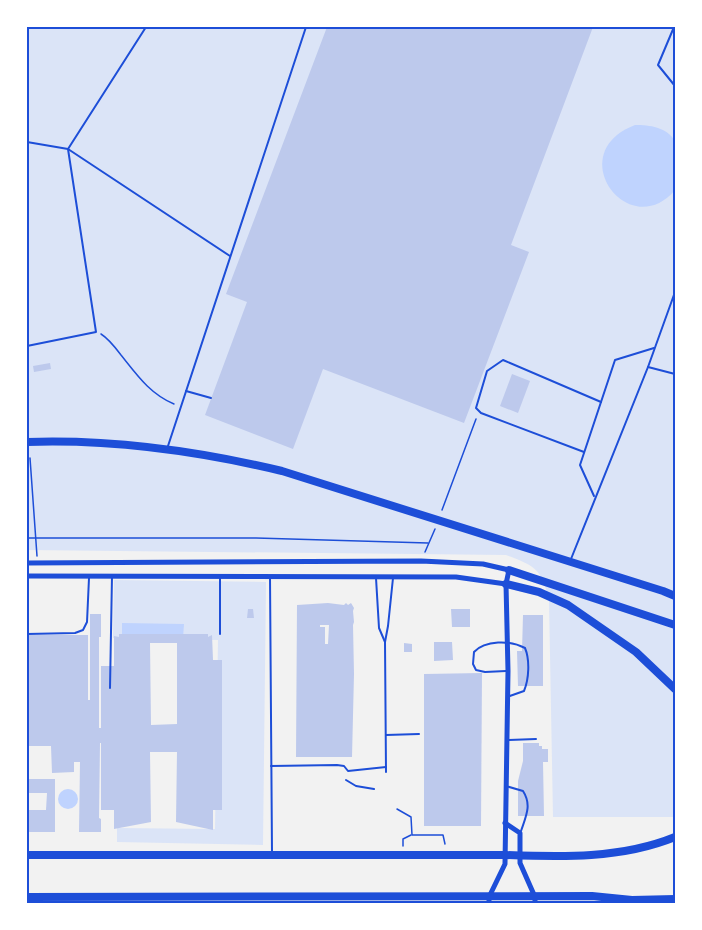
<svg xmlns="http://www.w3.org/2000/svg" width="702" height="930" font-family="Ubuntu,sans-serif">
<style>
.green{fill:#dbe4f7}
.water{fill:#bfd3fe}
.building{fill:#bdc9ec;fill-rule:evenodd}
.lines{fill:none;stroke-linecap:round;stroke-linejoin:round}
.path{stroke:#1d4ed8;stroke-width:1.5}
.service{stroke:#1d4ed8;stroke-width:2}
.minor{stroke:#1d4ed8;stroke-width:5}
.secondary{stroke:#1d4ed8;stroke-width:8}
.primary{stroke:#1d4ed8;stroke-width:8}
.neatline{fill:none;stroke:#1d4ed8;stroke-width:2}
</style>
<rect width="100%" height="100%" fill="#f2f2f2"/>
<g class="green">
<path d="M27,27h648v790h-122l-4,-217c-8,-32 -14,-34 -43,-45l-479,-5z"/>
<path d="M114,580l152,2 -3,263 -146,-3v-14l98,1 3,-189 -105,-2z"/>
</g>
<g class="water">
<path d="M635,125c15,0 31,2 40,16v49c-46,54 -114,-37 -40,-65z"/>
<path d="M122,623l62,1 -1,14h-61z"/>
<circle cx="68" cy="799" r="10"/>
</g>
<g class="building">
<path d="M327,27h266l-82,218 18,7 -65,171 -141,-54 -30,80 -88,-34 42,-113 -21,-8z"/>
<path d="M50,363l1,6 -17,3 -1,-6z"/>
<path d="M512,374l18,7 -12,32 -18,-7z"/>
<path d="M328,603l16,2 2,-2 2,2 3,-2 3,5 -1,3 1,11 -1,3 1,49 -2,83h-56l1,-152zM320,625h9l-1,19h-3v-17h-5z"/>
<path d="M248,609h5l1,9h-7z"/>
<path d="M451,609h19v18h-18z"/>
<path d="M90,614h11v23h-2v91h2v-62h13v-30l5,1v-3h89v3l4,-2 1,25h9v150h-9v20l-37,-8 1,-70h-27l1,70 -37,7v-19h-13v-67h-1l-1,75 2,1v13h-22l1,-70h-6v10l-22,1 -1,-27h-24v-111h61v65h2zM150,643h27v81l-26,1z"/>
<path d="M523,615h20v71h-25l-1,-35h5z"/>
<path d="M434,642h18l1,18 -19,1z"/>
<path d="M404,643l8,1v8h-8z"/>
<path d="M482,673l-1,153h-57v-152z"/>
<path d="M523,743h16v3h3v3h6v13h-5l1,54h-26v-35l5,-20z"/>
<path d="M27,779h28v53h-28v-22h19l1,-17h-20z"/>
</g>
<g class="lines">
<g class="path">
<path d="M101,334c8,5 14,13 20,21 16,20 29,39 53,49"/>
<path d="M30,458l7,98"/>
<path d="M442,510l34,-91"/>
<path d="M27,538h229l172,5"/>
<path d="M425,552l10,-23"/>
<path d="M397,809l14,8 1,18h31l2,9"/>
<path d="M403,846v-7l8,-4"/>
</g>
<g class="service">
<path d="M674,27l-16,38 17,21"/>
<path d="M27,142l41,7 162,107"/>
<path d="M27,346l69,-14 -28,-183 78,-122"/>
<path d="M648,367l27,-75"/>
<path d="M186,391l25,7"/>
<path d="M168,446l138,-419"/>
<path d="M584,452l-103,-39 -5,-5 11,-37 16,-11 98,42"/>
<path d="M594,496l-14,-31 35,-105 39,-12"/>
<path d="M571,559l77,-192 27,7"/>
<path d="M270,577l2,276"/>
<path d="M376,578l3,50 6,14"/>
<path d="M27,634l48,-1 8,-3 4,-8 2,-44"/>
<path d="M220,634v-57"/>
<path d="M506,671l-21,1 -9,-2 -3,-6 1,-12c11,-12 36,-12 51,-4 5,12 4,31 -1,43l-17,6"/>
<path d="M110,688l2,-112"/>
<path d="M386,735l33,-1"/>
<path d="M509,740l27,-1"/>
<path d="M271,766l66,-1 7,1 4,5 38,-4"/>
<path d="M386,772l-1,-130 3,-16 5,-48"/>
<path d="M346,780l10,6 18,3"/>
<path d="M506,786l17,5c9,14 3,25 -2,40"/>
</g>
<g class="minor">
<path d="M27,563l394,-2 62,3 26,6 -3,14 2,87 -3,193 -16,33v6"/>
<path d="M27,576l429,1 50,7"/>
<path d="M505,823l15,10v30l15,34v6"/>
</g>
<path class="secondary" d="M27,442c87,-3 171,9 255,29l381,120 12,5"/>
<g class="primary">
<path d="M509,570l166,55"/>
<path d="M506,584l33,8 29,13 68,47 39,37"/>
<path d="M27,855h478c57,2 116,4 170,-18"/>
<path d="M27,897l565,-1 40,4 43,-1"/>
</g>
</g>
<rect width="702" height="930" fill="none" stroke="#ffffff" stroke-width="57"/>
<rect x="28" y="28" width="646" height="874" class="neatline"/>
</svg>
